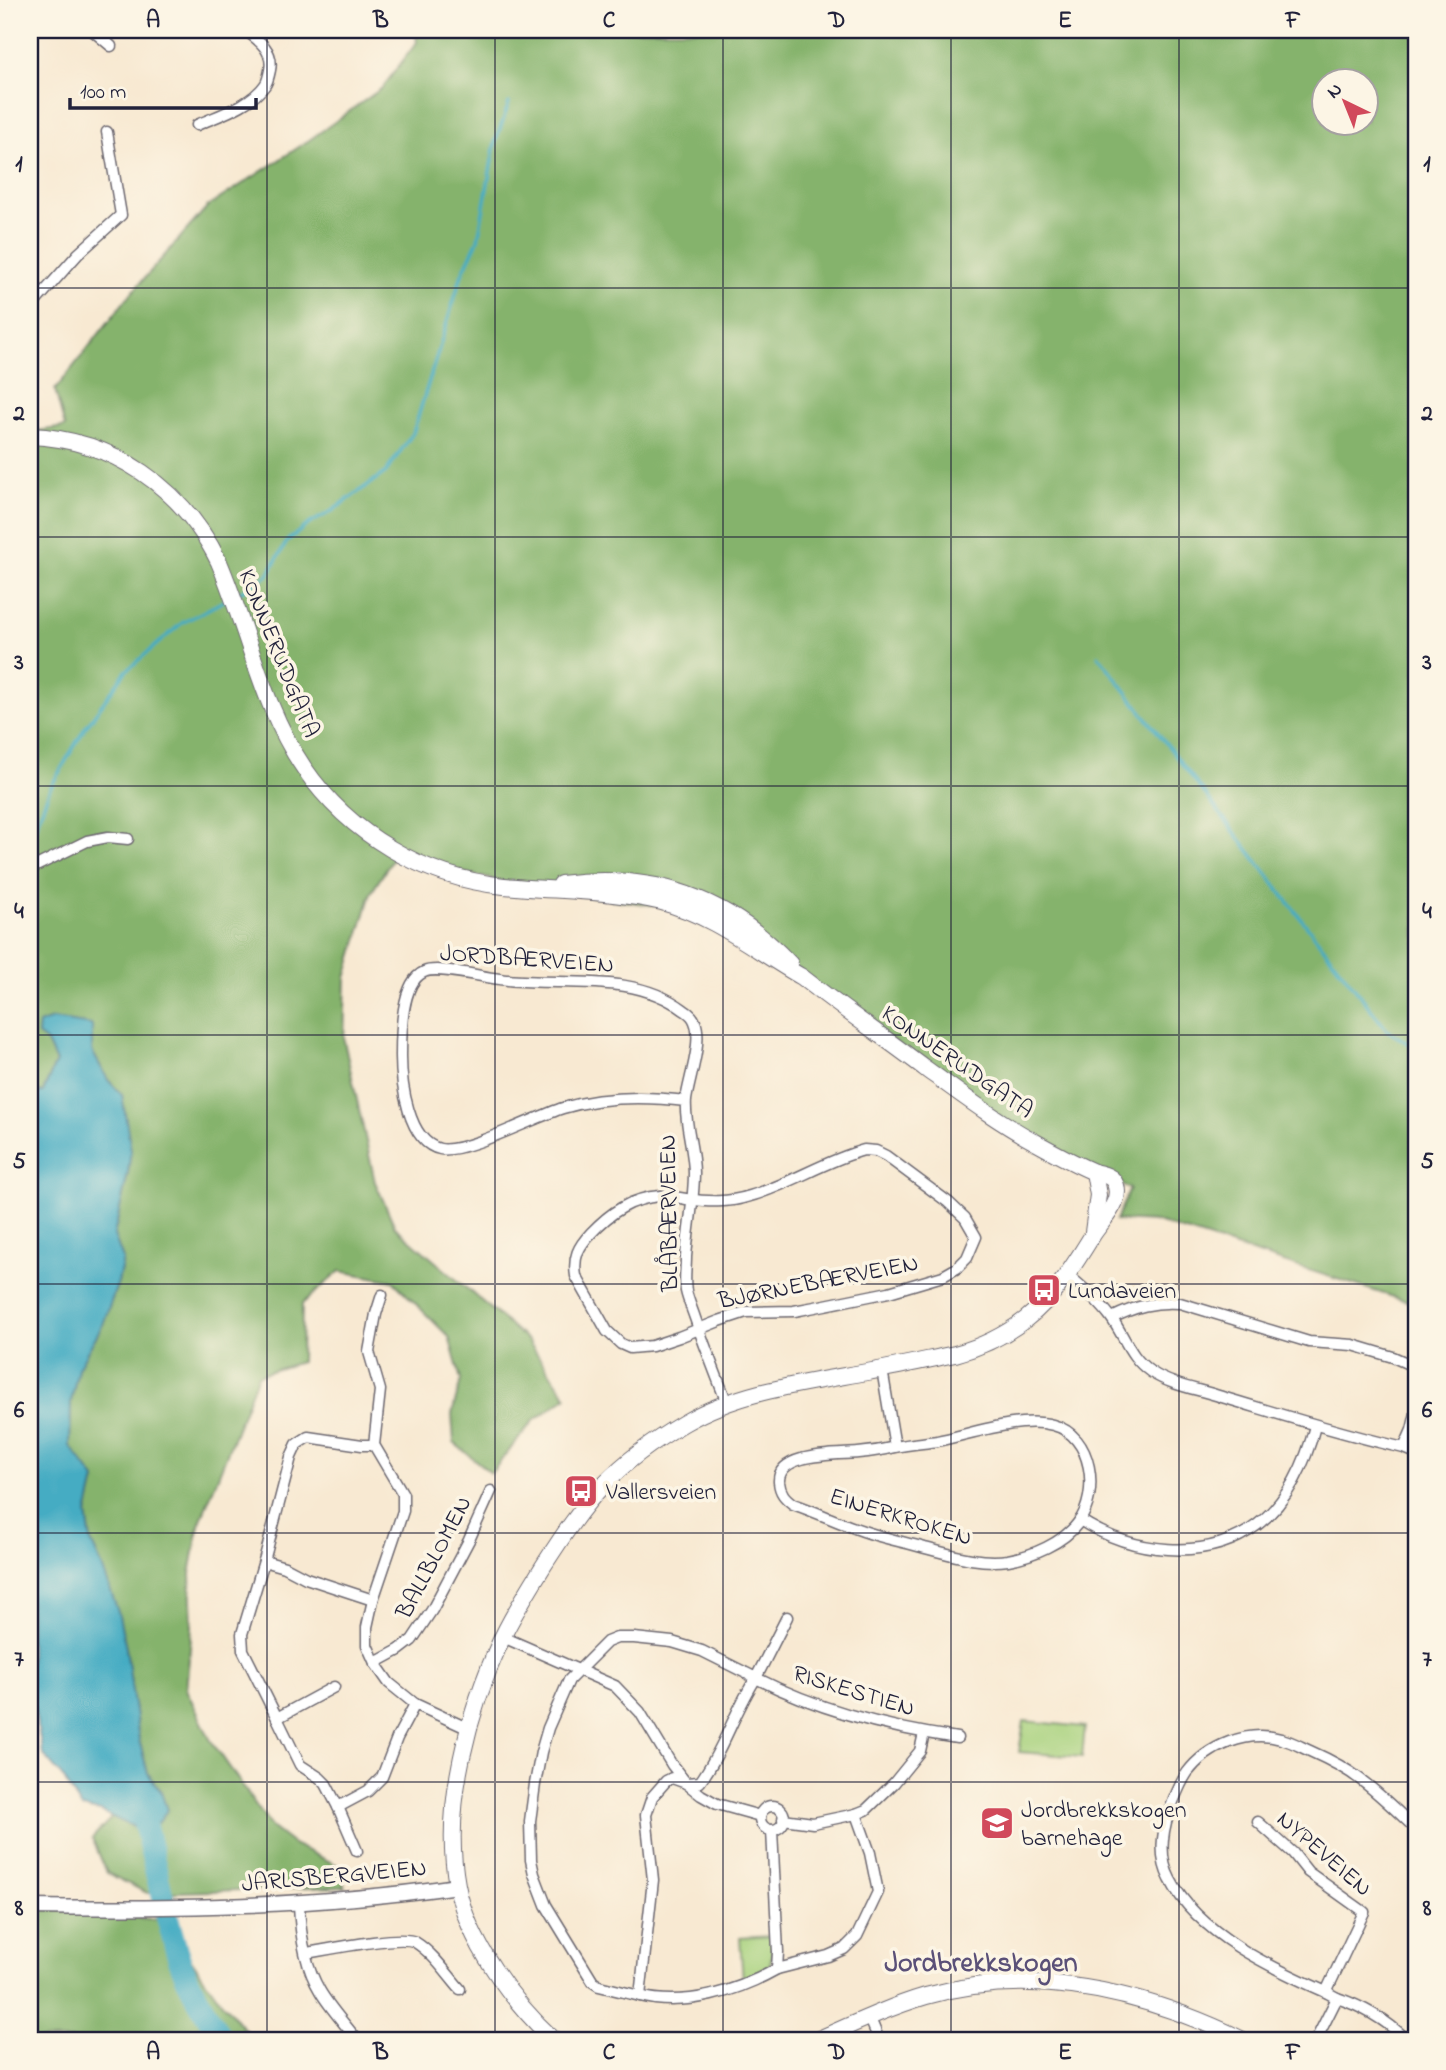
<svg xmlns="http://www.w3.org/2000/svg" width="1446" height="2070" font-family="'Indie Flower',sans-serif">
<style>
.green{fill:#a7d17d;stroke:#647a5c;stroke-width:2}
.forest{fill:#85b36c;stroke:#546a54;stroke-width:2;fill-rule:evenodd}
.water{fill:#44acc3;stroke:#33677f;stroke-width:2}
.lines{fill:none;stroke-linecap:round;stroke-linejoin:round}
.stream{stroke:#44acc3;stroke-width:3.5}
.river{stroke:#44acc3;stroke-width:23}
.minor-casing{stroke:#6d6870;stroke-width:13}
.tertiary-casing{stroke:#6d6870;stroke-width:17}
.secondary-casing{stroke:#6d6870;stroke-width:18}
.minor{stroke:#fff;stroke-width:10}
.tertiary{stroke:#fff;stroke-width:14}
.secondary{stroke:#fff;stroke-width:16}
.grid{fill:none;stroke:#22223b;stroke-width:2;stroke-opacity:0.55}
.labels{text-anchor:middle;stroke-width:7;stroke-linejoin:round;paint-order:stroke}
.street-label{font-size:24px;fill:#22223b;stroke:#fcf5e5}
.poi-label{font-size:24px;fill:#22223b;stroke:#fcf5e5;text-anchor:start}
.quarter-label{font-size:28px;font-weight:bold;fill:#5a5078;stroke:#fcf5e5}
.neatline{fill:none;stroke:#22223b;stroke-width:2.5}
.grid-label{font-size:23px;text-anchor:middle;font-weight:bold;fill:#22223b}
</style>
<rect width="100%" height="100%" fill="#fcf5e5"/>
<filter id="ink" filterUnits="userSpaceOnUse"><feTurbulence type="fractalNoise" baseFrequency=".0143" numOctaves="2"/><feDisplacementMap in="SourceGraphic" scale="14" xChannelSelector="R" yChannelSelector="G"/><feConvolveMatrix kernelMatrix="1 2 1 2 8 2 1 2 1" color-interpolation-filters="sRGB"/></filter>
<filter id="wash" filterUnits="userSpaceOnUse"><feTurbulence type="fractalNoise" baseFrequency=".00686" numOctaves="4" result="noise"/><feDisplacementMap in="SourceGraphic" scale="28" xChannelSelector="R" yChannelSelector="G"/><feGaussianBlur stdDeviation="1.57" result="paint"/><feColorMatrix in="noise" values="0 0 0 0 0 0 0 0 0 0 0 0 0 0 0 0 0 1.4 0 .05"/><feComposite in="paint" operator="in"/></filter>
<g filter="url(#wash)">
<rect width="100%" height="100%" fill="#f8e9d2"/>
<g class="green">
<path d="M1024,1721l61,6 -3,30 -63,-5z"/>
<path d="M772,1936c0,32 1,33 -29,45l-3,-43z"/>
</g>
<g class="forest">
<path d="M415,30h1001v1272l-10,-1 -249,-79 -41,-2 14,-31 -99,-48 -314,-227 -187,-26 -136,-31 -23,36 -25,85 -2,63 31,141 20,45 133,114 39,56 -34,24 -42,52 -37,-30 -2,-29 9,-34 -12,-43 -56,-56 -53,-10 -38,33 -1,58 -43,13 -59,150 -9,49 2,54 -6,61 24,50 61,88 22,17 46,22 6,21 -198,6 -40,-20 -15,-35 21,-22 9,6 39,-30 -13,-19 -9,-33 -13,-92 -24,-82 -11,-24 -4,-28 8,-35 -25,-33 1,-44 7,-34 25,-44 15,-42 5,-23 -9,-24 14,-62 2,-23 -8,-55 -14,-15 -16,-29 -1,-26 -39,-6 -5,23 9,20 -13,30 -13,1v-149l5,-20 -5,-5v-487l35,-5 -10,-37 73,-93 79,-90 98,-64 77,-55 35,-46zM1324,80h42v42h-42z"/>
<path d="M30,1908l133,12 53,75 37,45h-223z"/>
</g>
<path class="water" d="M52,1019l40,6v26l16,29 14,15 9,55 -3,23 -14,62 9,24 -5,23 -15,42 -25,44 -7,34 -1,44 25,33 -8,35 4,28 11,24 16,46 8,36 13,92 9,33 13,19 6,18 -8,12 -24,5 -13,-5 -21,-11 -19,-3 -18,-29 -21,-25 -13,-66v-164l3,-12 -3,-10 4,-24v-25l-4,-35v-325l13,-1 13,-30 -9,-20 -9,-7 1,-11z"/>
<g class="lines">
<g class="stream">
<path d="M236,594l31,-18 21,-36 21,-16 23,-13 54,-39 27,-39 49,-159 16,-34 17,-97 14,-40"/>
<path d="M1098,655l289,375 27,17 2,20"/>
<path d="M30,841l20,-53 35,-60 41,-57 56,-48 47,-25"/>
</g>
<path class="river" d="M145,1825c11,44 20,89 34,133 8,25 29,59 43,82"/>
</g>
</g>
<g filter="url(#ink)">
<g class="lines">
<g class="minor-casing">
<g id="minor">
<path d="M92,30l19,16"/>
<path d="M197,125c22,-10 53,-19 68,-40 3,-4 4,-10 5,-15 4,-19 -11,-30 -25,-40"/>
<path d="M30,308l48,-54 43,-39 -14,-83"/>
<path d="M30,869l57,-28 21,-4 20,2"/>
<path d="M686,1101c-41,-5 -83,-5 -123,7 -28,9 -99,46 -123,41 -32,-7 -39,-66 -39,-93 0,-22 0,-74 23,-84 14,-7 65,7 84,8 58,6 126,-8 176,30 5,3 9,6 11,12 8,19 -6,57 -9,78 -2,22 8,49 8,73 0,26 -6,57 -8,84 0,11 -2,24 0,34 2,9 6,18 9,27 10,29 21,57 32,85"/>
<path d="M864,1150l12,1 10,5 62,46 17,16 11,19 -9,21 -10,10 -14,8 -54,16 -74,15 -21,4 -48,1 -27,9 -40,16 -27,9 -22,2 -9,-4 -14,-13 -31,-55c-3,-19 2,-29 15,-43 19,-20 40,-35 69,-37 8,-1 18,2 26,3 22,3 42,4 64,-3 39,-11 74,-35 114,-46z"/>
<path d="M1068,1275c15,13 30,25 42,41 15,20 19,41 41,56 21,14 48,17 71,25 61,18 120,37 182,51l12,5"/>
<path d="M382,1295l-6,19 -7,38 11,38 -6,55 29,49v17l-30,89 -6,27v18l8,18 14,20 26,21 54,25"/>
<path d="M1112,1318c22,-11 42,-17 68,-15l129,39 44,3 40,12 18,8 5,7"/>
<path d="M882,1369l13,78c-12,3 -25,5 -37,6 -20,2 -81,-1 -79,29 1,11 6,16 14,22 24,8 46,19 70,27 20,7 41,11 62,17 27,7 55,16 83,12 24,-4 55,-17 70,-37 22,-29 15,-88 -25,-98 -34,-9 -81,9 -116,16 -13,2 -28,3 -42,6"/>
<path d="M1404,1448l8,-18 4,-17"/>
<path d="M1080,1520c51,33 126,43 177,5 31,-23 49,-63 58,-99"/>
<path d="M264,1561l27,-104 6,-13 11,-7 54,8h12"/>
<path d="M503,1637l112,49 25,26 32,53 14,18 15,12 16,9 43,12"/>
<path d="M375,1663l24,-13 13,-10 20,-30 37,-70 22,-49"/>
<path d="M334,1687l-57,31 23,47 20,13 6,6 12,23 30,-16 14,-14 15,-39 18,-34"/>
<path d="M277,1718l-34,-68 -1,-16 22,-73 21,6 21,11 67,22"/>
<circle cx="772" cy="1818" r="12"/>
<path d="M338,1807l19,44"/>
<path d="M783,1819l30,4 43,-9 10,-4 28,-27 26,-32 4,-18"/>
<path d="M1258,1822l35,31 15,19 56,40 -38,80 11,6 -21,42"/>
<path d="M772,1830l6,122 -1,17 51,-13 16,-7 13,-13 21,-44 -8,-39 -14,-39"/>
<path d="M299,1904c1,28 6,62 21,87 10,17 25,33 37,49"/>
<path d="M307,1953c18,-3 95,-19 108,-11 18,11 31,31 45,47"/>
<path d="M777,1969c-39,22 -92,39 -137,27l13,-116 -7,-65 6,-18 14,-16 6,-3 14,5 14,-1c24,-33 34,-70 56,-104 63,32 132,50 201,60"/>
<path d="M1326,1992c-54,-24 -128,-58 -156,-113 -13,-24 -7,-54 3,-77 4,-10 8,-20 14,-29 20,-27 61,-44 94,-34 10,2 20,8 29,12 18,8 36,17 51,29 20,15 37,32 55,49"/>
<path d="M640,1996l-41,-10 -6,-4 -47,-77 -12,-31 -3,-14 -1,-39 5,-37 6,-32 7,-24 21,-48 38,-38 10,-4h17l38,4 30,9 54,27 31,-61"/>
<path d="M1337,1998c28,9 49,22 70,42"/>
<path d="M869,2016l10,24"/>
</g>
</g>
<g class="tertiary-casing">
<path id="tertiary" d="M30,1907c143,2 285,0 427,-21"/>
</g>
<g class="secondary-casing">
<g id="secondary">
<path d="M30,436c83,3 153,52 189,126 29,68 43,145 85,206 45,66 120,110 200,118 51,5 108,4 158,16 53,14 94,49 140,75 41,32 83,61 124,92 36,26 72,53 111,74 18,10 38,21 57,29 6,2 14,2 19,8 14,19 -13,42 -21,56 -19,31 -37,60 -66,83 -22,17 -45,28 -71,35 -29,6 -59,13 -88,18 -62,11 -128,19 -183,51 -29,17 -57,37 -80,61 -23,24 -42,53 -60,81 -15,24 -30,48 -42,73 -33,72 -60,168 -45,247 10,55 56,118 97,155"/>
<path d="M561,884c91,-12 166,13 229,80"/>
<path d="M1093,1232l5,-37 -4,-23"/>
<path d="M817,2040c36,-16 72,-33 109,-44 108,-31 218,-4 317,44"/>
</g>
</g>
<use href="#minor" class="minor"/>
<use href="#tertiary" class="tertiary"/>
<use href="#secondary" class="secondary"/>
</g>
</g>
<path class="grid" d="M267,30v2010M495,30v2010M723,30v2010M951,30v2010M1179,30v2010M30,288h1386M30,537h1386M30,786h1386M30,1035h1386M30,1284h1386M30,1533h1386M30,1782h1386"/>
<defs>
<g id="bus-square" transform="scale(1.75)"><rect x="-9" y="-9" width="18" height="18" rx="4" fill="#d1495b" stroke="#fcf5e5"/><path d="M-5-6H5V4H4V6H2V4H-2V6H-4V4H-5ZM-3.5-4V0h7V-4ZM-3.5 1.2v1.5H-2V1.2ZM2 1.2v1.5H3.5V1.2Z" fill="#fff"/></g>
<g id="school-square" transform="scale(1.75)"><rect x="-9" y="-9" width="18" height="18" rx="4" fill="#d1495b" stroke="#fcf5e5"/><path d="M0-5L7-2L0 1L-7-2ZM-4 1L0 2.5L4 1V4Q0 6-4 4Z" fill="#fff"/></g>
</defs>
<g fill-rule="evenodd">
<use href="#bus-square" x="1044" y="1290"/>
<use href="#bus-square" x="581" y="1491"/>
<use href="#school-square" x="997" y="1823"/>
</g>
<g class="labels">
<g class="street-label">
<text transform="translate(280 653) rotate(68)" y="8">KONNERUDGATA</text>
<text transform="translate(527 958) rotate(4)" y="8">JORDBÆRVEIEN</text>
<text transform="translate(958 1061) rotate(35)" y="8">KONNERUDGATA</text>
<text transform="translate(668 1213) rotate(-91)" y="8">BLÅBÆRVEIEN</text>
<text transform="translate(818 1281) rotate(-11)" y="8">BJØRNEBÆRVEIEN</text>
<text transform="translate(901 1516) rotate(17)" y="8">EINERKROKEN</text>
<text transform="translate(433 1557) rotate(-62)" y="8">BALLBLOMEN</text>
<text transform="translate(854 1690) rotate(17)" y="8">RISKESTIEN</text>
<text transform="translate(1325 1853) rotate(41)" y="8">NYPEVEIEN</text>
<text transform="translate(334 1875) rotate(-5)" y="8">JARLSBERGVEIEN</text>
</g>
<g class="poi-label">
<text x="1068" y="1298">Lundaveien</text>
<text x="606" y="1499">Vallersveien</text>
<text x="1021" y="1817">Jordbrekkskogen<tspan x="1021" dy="28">barnehage</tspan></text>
</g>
<g class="quarter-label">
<text x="981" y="1971">Jordbrekkskogen</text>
</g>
</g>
<rect width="1446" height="2070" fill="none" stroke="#fcf5e5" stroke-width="77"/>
<g transform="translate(1345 102) rotate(317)"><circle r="33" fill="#fcf5e5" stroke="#a5a1a1" stroke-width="2"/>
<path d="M0-5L12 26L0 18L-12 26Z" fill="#d1495b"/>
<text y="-10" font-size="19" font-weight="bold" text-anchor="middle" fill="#22223b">N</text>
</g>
<path d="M70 98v10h186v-10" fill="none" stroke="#22223b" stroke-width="3.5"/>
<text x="80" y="98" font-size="21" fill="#22223b" stroke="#fcf5e5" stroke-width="5" paint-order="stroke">100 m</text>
<rect x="38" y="38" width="1370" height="1994" class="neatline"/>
<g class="grid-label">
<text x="153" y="27">A</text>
<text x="381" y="27">B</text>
<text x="609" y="27">C</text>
<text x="837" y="27">D</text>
<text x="1065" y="27">E</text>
<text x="1293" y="27">F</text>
<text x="19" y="171">1</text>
<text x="1427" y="171">1</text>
<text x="19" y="420">2</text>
<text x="1427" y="420">2</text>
<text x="19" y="669">3</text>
<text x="1427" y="669">3</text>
<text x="19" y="918">4</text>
<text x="1427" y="918">4</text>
<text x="19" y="1168">5</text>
<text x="1427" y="1168">5</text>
<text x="19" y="1417">6</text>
<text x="1427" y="1417">6</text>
<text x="19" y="1666">7</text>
<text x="1427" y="1666">7</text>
<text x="19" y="1915">8</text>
<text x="1427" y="1915">8</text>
<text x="153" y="2059">A</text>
<text x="381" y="2059">B</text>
<text x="609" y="2059">C</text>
<text x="837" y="2059">D</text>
<text x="1065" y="2059">E</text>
<text x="1293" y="2059">F</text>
</g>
</svg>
